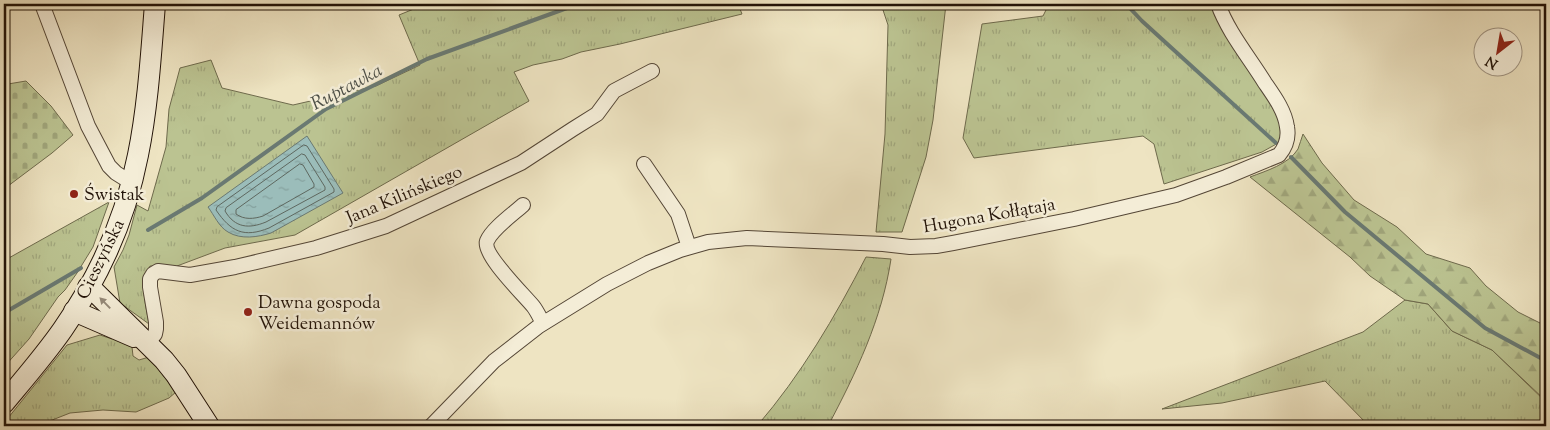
<svg xmlns="http://www.w3.org/2000/svg" width="1550" height="430" font-family="'Sorts Mill Goudy',serif">
<style>
.grass{fill:url(#grass-tufts);stroke:#6e6a4c}
.forest{fill:url(#forest-firs);stroke:#6e6a4c}
.cemetery{fill:url(#cemetery-stones);stroke:#6e6a4c}
.water{fill:url(#water-ripples);stroke:#6a7972}
.lines{fill:none;stroke-linecap:round;stroke-linejoin:round}
.shore{stroke:#5e6860;stroke-width:1}
.stream{stroke:#6a7972;stroke-width:4}
.street-casing{stroke:#544636;stroke-width:16}
.secondary-casing{stroke:#211207;stroke-width:22}
.street{stroke:#f4edd7;stroke-width:14}
.secondary{stroke:#f4edd7;stroke-width:20}
.oneway{fill:#958a79}
.poi-dot{fill:#8f2418;stroke:#f4edd7;stroke-width:2}
.labels{text-anchor:middle;stroke-width:5;stroke-linejoin:round;paint-order:stroke}
.poi-label{font-size:18px;fill:#211207;stroke:#f4edd7;text-anchor:start}
.street-label{font-size:18px;fill:#211207;stroke:#f4edd7}
.water-label{font-size:19px;font-style:italic;fill:#4c4e46;stroke:#f4edd7}
</style>
<defs>
<pattern id="grass-tufts" width="24" height="20" patternUnits="userSpaceOnUse" patternTransform="scale(1.25)"><rect width="24" height="20" fill="#bbc391"/><path d="M3 7l-1-3M5 7V3M7 7l1-3M15 17l-1-3M17 17v-4M19 17l1-3" fill="none" stroke="#a0a67c"/></pattern>
<pattern id="forest-firs" width="22" height="20" patternUnits="userSpaceOnUse" patternTransform="scale(1.25)"><rect width="22" height="20" fill="#bbc391"/><path d="M5 1l3.5 6h-7zM16 11l3.5 6h-7z" fill="#a0a67c"/></pattern>
<pattern id="cemetery-stones" width="16" height="16" patternUnits="userSpaceOnUse" patternTransform="scale(1.25)"><rect width="16" height="16" fill="#bbc391"/><path d="M2 7V4a2 2 0 0 1 4 0v3zM10 15v-3a2 2 0 0 1 4 0v3z" fill="#a0a67c"/></pattern>
<pattern id="water-ripples" width="26" height="14" patternUnits="userSpaceOnUse" patternTransform="scale(1.25)"><rect width="26" height="14" fill="#9bbdba"/><path d="M2 4q2-2 4 0t4 0M15 11q2-2 4 0t4 0" fill="none" stroke="#85a19e"/></pattern>
</defs>
<rect width="100%" height="100%" fill="#eee4c2"/>
<filter id="stains"><feTurbulence type="fractalNoise" baseFrequency=".004" numOctaves="4"/><feColorMatrix values="0 0 0 0 .2 0 0 0 0 .09 0 0 0 0 .02 0 0 0 .5 -.17"/></filter>
<radialGradient id="worn" r=".72"><stop offset=".6" stop-color="#630" stop-opacity="0"/><stop offset="1" stop-color="#630" stop-opacity=".3"/></radialGradient>
<g class="grass">
<path d="M426,4h312l4,10 -122,30 -39,8 -19,7 -29,6 -19,7 15,29 -234,134 -70,13 -48,18 -1,5 -20,-5h-6c-11,18 -4,39 -1,58l-29,-21 -6,-36 9,-17 6,-15 8,-30 11,6 18,-64 3,-38 11,-41 31,-8 11,28 71,17 83,-19 44,-21 -21,-50z"/>
<path d="M881,4h65l-13,116 -7,37 -24,75h-26l9,-98 3,-109z"/>
<path d="M1049,4h96l1,2 13,-2h52l4,12 60,92 9,19 -4,15 -18,10 -98,32 -10,-40 -11,-8 -169,22 -11,-20 19,-114 61,-8z"/>
<path d="M109,202l-16,45 -16,26 -12,17 -7,7 -29,42 -25,28v-110l3,2z"/>
<path d="M866,257l25,2c-9,60 -35,114 -63,167h-71c44,-51 78,-109 109,-169z"/>
<path d="M1405,300l23,4 24,27 40,19 54,52v24h-177l-44,-45 -103,22 -60,6 201,-77z"/>
<path d="M100,335l12,4 2,-2 18,10 1,9 6,4 10,-3 27,35 -7,6 -33,14 -33,-2 -33,3 -33,13h-33v-3l63,-78z"/>
</g>
<path class="forest" d="M1303,134l19,29 32,37 43,27 29,27 44,14 16,18 32,26 28,14v75l-54,-51 -40,-19 -24,-27 -23,-4 -35,-24 -20,-19 -100,-80c16,-6 39,-13 48,-28 2,-5 3,-10 5,-15z"/>
<path class="cemetery" d="M26,81l25,25 22,29 -21,18 -48,36v-102l4,-3z"/>
<path class="water" d="M307,136l36,57 -72,40c-13,4 -30,7 -43,-1 -9,-5 -14,-17 -20,-25z"/>
<g class="lines">
<g class="shore">
<path d="M304,145l3,1 27,43v3l-65,36c-25,10 -38,4 -53,-18l1,-3z"/>
<path d="M302,154l3,1 20,32v3l-59,32c-17,7 -31,6 -41,-11l1,-3z"/>
<path d="M300,164l3,1 11,19v3l-51,29c-9,3 -19,4 -27,-2v-4z"/>
</g>
<g class="stream">
<path d="M1126,4l16,17 134,122"/>
<path d="M1291,157l54,55 140,116 61,33"/>
<path d="M148,230l54,-32 124,-89 101,-50 151,-55"/>
<path d="M4,313l77,-45"/>
</g>
<g class="street-casing">
<g id="street">
<path d="M42,4l46,122 21,40 7,7 16,10"/>
<path d="M644,164l34,50 11,33"/>
<path d="M523,205c-10,9 -31,24 -36,36 -5,13 37,54 46,65 4,5 7,12 10,17"/>
<path d="M148,343l7,-9 1,-5v-7l-6,-35v-8l3,-5 5,-3 32,4 45,-8 81,-19 70,-22 135,-63 52,-34 24,-15 17,-23 38,-20"/>
<path d="M431,426l63,-65 45,-35 68,-42 41,-21 32,-13 28,-8 39,-4 136,6 27,3 26,-1 17,-3 121,-24 102,-24 50,-18 53,-22c6,-7 10,-17 8,-28 -2,-16 -13,-31 -22,-44 -16,-26 -37,-51 -47,-79"/>
</g>
</g>
<g class="secondary-casing">
<g id="secondary">
<path d="M88,287l6,4 70,69 12,15 33,51"/>
<path d="M74,311l60,26"/>
<path d="M4,403c20,-24 41,-48 59,-74 36,-52 63,-112 75,-174 10,-49 13,-101 17,-151"/>
</g>
</g>
<use href="#street" class="street"/>
<use href="#secondary" class="secondary"/>
</g>
<defs><path id="oneway-solid" d="M-6-.8H1V-3.2L6.5 0L1 3.2V.8H-6Z" transform="scale(1.25)"/></defs>
<use class="oneway" href="#oneway-solid" transform="translate(105 303) rotate(-134)"/>
<g class="poi-dot">
<circle cx="74" cy="194" r="5"/>
<circle cx="248" cy="312" r="5"/>
</g>
<g class="labels">
<g class="poi-label">
<text x="84" y="200">Świstak</text>
<text x="258" y="308">Dawna gospoda<tspan x="258" dy="21">Weidemannów</tspan></text>
</g>
<g class="street-label">
<text transform="translate(404 194) rotate(-23)" y="6">Jana Kilińskiego</text>
<text transform="translate(989 215) rotate(-10)" y="6">Hugona Kołłątaja</text>
<text transform="translate(100 259) rotate(-64)" y="6">Cieszyńska</text>
</g>
<g class="water-label">
<text transform="translate(346 86) rotate(-28)" y="7">Ruptawka</text>
</g>
</g>
<rect width="1550" height="430" fill="none" stroke="#eee4c2" stroke-width="20"/>
<rect x="5" y="5" width="1540" height="420" fill="none" stroke="#211207" stroke-width="2.5"/>
<rect x="10" y="10" width="1530" height="410" fill="none" stroke="#211207"/>
<g transform="translate(1498 52) rotate(211)"><circle r="24" fill="#f4edd7" stroke="#a09584"/>
<path d="M0-4L9 19L0 12L-9 19Z" fill="#8f2418"/>
<text y="-8" font-size="14" font-weight="bold" text-anchor="middle" fill="#211207">N</text>
</g>
<rect width="100%" height="100%" filter="url(#stains)"/>
<rect width="100%" height="100%" fill="url(#worn)"/>
</svg>
